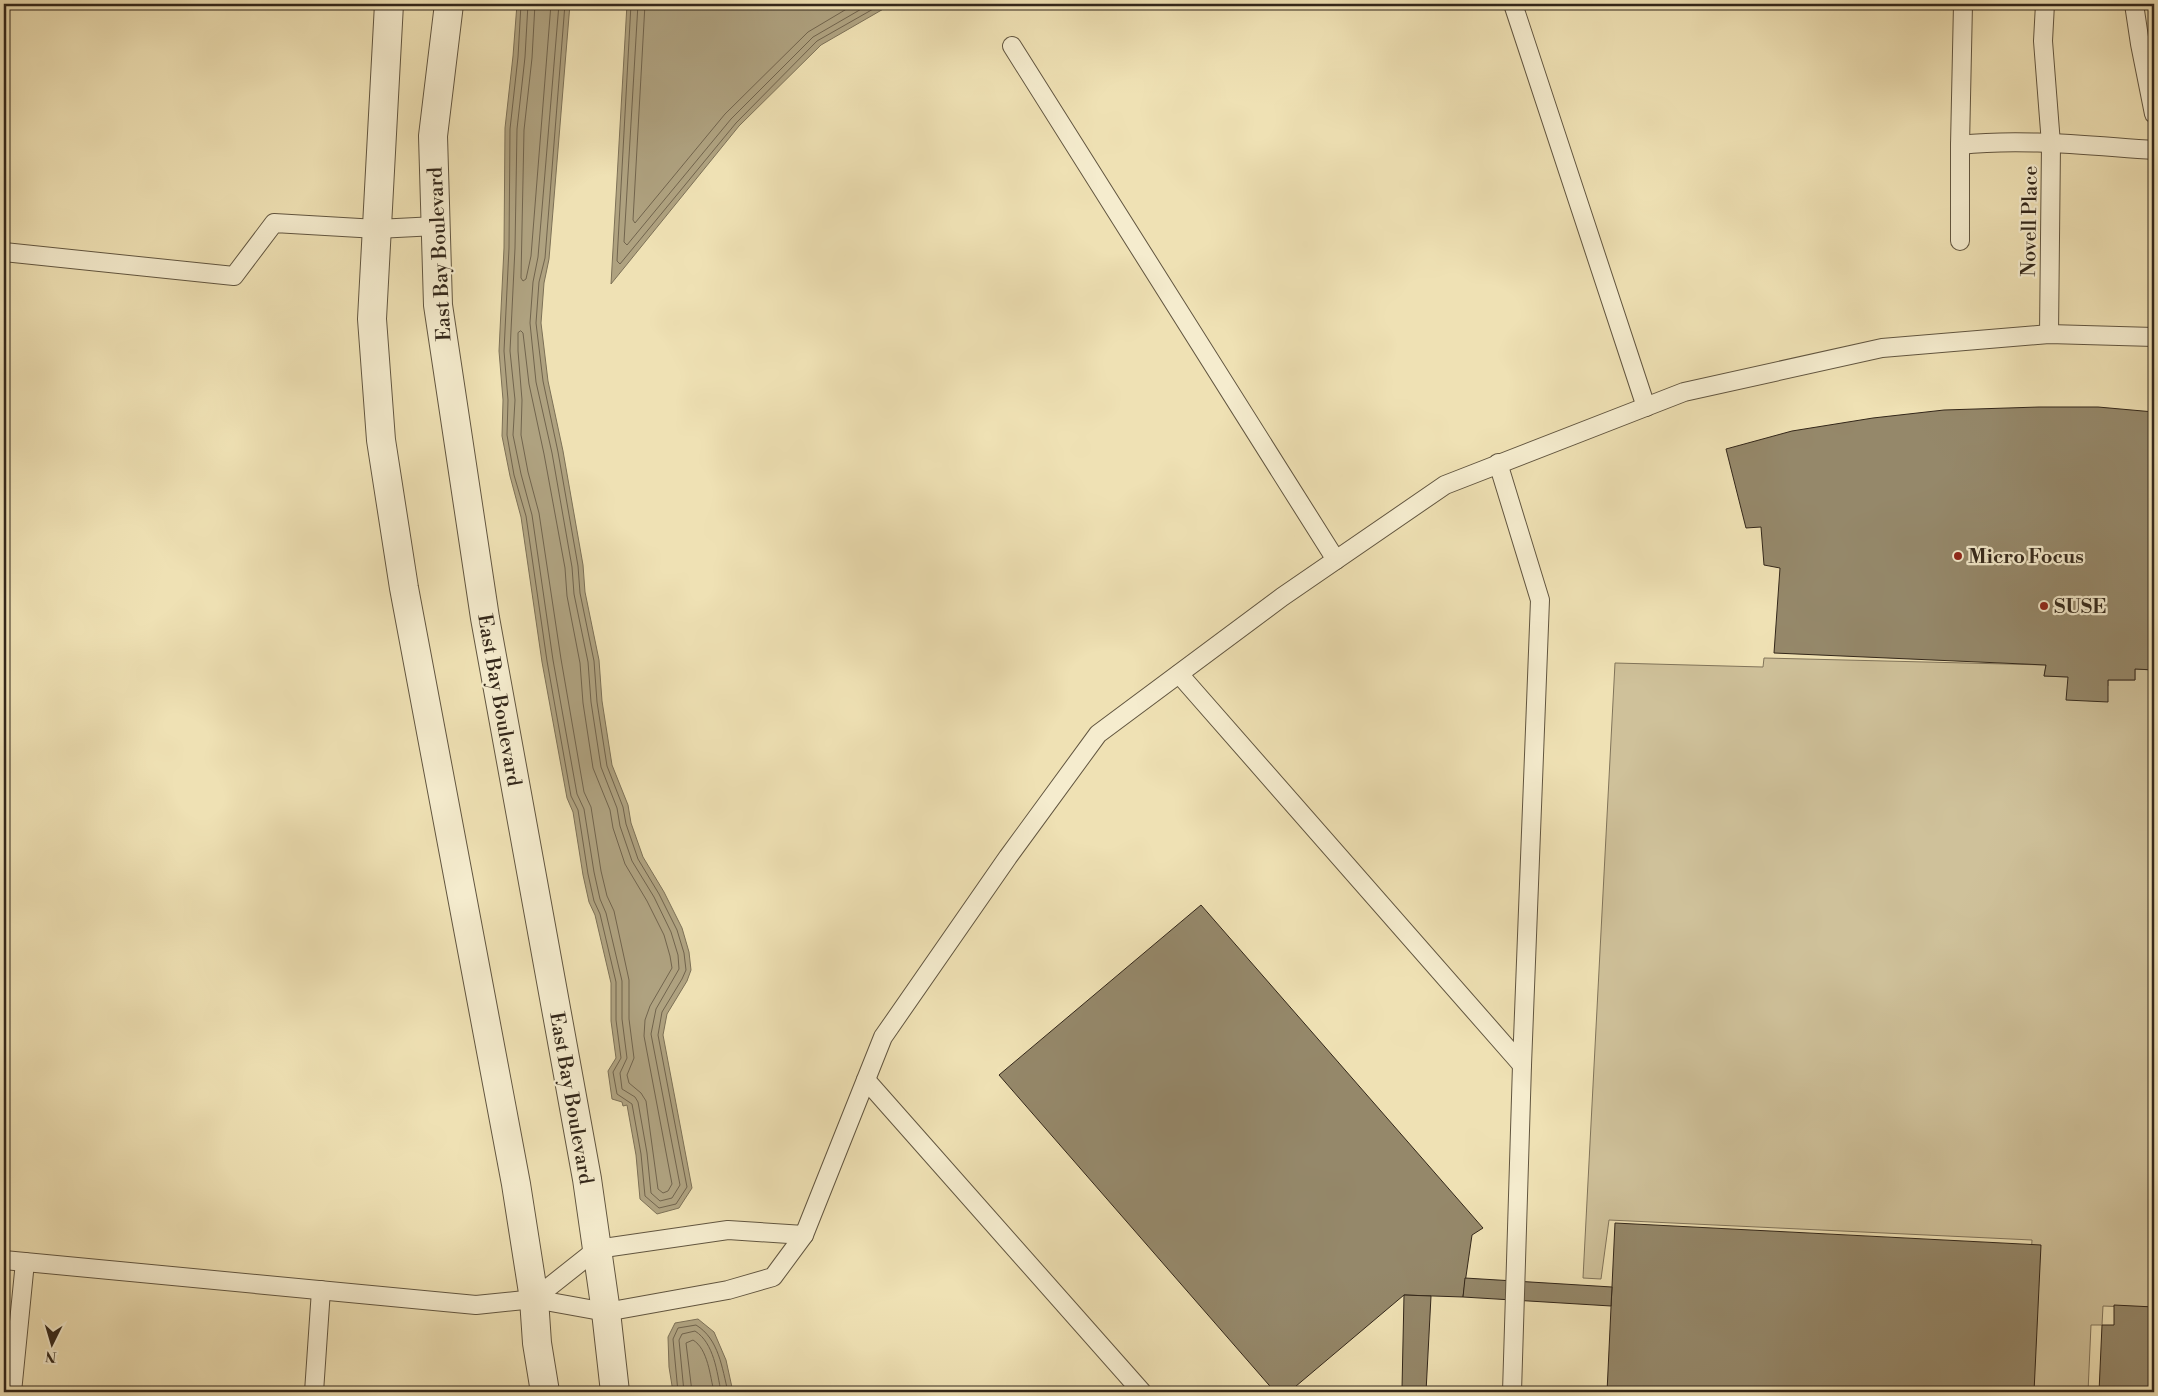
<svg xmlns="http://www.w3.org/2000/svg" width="2158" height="1396" font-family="'Libre Bodoni',serif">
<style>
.green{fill:#cfc19a;stroke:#81745a}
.water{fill:#afa280;stroke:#7d7157}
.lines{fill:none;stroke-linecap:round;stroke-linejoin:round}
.shore{stroke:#71644d;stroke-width:1}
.building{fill:#95886a;stroke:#33271a}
.service-casing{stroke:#625640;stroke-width:20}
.tertiary-casing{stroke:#625640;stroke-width:30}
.service{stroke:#f5ecce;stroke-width:18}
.tertiary{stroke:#f5ecce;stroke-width:28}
.poi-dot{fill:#8f2418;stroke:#f5ecce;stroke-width:2}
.labels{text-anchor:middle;stroke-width:4.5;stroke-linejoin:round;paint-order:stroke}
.street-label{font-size:20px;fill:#33271a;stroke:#f5ecce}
.poi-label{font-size:20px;font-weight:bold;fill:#33271a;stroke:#f5ecce;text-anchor:start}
</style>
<rect width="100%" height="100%" fill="#efe1b4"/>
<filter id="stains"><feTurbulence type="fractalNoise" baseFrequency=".004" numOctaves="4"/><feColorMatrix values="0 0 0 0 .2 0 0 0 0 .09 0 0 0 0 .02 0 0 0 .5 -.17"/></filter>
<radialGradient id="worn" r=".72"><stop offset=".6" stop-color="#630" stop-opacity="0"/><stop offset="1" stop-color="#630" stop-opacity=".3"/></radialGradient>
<path class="green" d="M1764,658l282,7 -2,11 24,1 40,9v-6h27v-11l19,1v638l-51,-2 -1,19h-11l-3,67h-65l9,-152 -423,-20 -8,59 -18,-1 32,-615 148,4z"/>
<g class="water">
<path d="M517,4h53l-21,255 -5,24 -3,40 7,58 15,70 20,114 2,27 14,68 3,41 10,64 16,40 3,18 12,34 21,35 18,36 7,24 2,18 -4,11 -20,33 -4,21 29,153 -13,20 -22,6 -17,-15 -4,-44 -9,-50 -4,1 -1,-4 -10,-3 -4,-28 8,-13 -5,-37v-38l-16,-68 -6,-13 -6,-27 -10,-63 -6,-14 -25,-136 -21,-145 -11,-41 -8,-40 1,-36 -4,-49 5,-103 1,-120 8,-72z"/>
<path d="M627,4h265l-71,41 -82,81 -128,158z"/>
<path d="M698,1319l16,13 12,28 7,32h-60l-4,-25 -1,-30 7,-14z"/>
</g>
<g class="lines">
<g class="shore">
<path d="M521,4l-3,53 -8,72 -1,119 -5,103 4,49 -1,35 7,40 12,41 21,145 24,135 7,14 10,64 6,27 6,13 16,68v38l5,38 -8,14 4,22 15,10 9,50 4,42 14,12 17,-4 11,-17 -29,-152 4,-23 20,-33 4,-9 -2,-17 -7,-23 -18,-36 -21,-35 -12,-35 -3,-17 -16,-41 -10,-64 -3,-41 -14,-68 -2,-27 -20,-114 -15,-71 -7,-58 3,-41 6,-24 20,-254"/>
<path d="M528,4l-3,53 -8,72 -2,119 -5,103 5,49 -2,35 8,39 11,41 21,145 24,134 7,15 10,63 6,27 6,14 16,68v38l5,39 -7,15 2,16 13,8 3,5 9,51 4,40 9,8 12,-3 8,-13 -29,-151 5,-25 23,-40 -1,-14 -7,-23 -17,-35 -22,-36 -12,-35 -3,-18 -16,-41 -10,-65 -3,-40 -14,-68 -2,-27 -20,-114 -16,-71 -6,-59 3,-41 5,-25 21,-253"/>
<path d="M535,4l-3,54 -8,72 -3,148 2,3 3,-2 5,-23 20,-252"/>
<path d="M631,4l-14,257 3,3 116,-141 81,-82 65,-37"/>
<path d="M638,4l-14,238 3,3 104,-126 82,-82 57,-33"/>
<path d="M645,4l-12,216 2,3 90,-109 83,-82 47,-28"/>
<path d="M521,331l2,2 6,51 15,70 21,114 2,28 13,67 3,40 10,65 17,42 3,18 12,36 22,37 17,34 6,21 2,12 -22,38 -5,14 -1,16 28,148 -4,7 -5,2 -5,-4 -12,-88 -5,-8 -12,-10 -2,-8 7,-17 -5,-39v-39l-15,-69 -7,-15 -6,-25 -10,-64 -7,-15 -23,-133 -22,-146 -11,-41 -7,-37 1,-35 -4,-49v-18z"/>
<path d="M678,1392l-5,-53 5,-11 18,-3c23,14 26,43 32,67"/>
<path d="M684,1392l-5,-52 3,-6 13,-3c19,12 22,41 26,61"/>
<path d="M692,1392l-6,-49 7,-3c15,9 17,36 21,52"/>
</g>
</g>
<g class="building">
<path d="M2039,407h59l56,5v258l-19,-1v11h-27v22l-42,-2 2,-23 -24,-1 2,-11 -272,-12 6,-85 -16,-3 -3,-38 -15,1 -20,-79 66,-18 81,-13 71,-8z"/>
<path d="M1201,905l282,323 -11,7 -9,62 -59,-2 -115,97h-14l-276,-317z"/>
<path d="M1615,1223l426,22 -7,147h-427z"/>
<path d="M1465,1278l147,9 -1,19 -148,-9z"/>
<path d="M1404,1295l27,1 -5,96h-28l4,-4z"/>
<path d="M2114,1305l40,2v85h-55l3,-67h12z"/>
</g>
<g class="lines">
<g class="service-casing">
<g id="service">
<path d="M1513,4l133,403"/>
<path d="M2045,4l-2,37 8,103 -2,190"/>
<path d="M2134,4l6,40 14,70"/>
<path d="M1012,46l324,514"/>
<path d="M1960,145c63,-7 131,1 194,5"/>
<path d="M1960,241v-96l3,-141"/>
<path d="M4,252l230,24 40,-53 103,6 59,-3"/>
<path d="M1498,463l42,137 -18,465 -10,327"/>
<path d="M1179,674l343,391"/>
<path d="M866,1080l276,312"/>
<path d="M4,1260l472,45 58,-6 72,13 122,-22 45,-13 31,-42 79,-198 125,-180 90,-123 184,-137 163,-112 239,-93 198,-44 167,-14 105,3"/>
<path d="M534,1299l63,-50 131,-19 76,5"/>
<path d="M12,1392l13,-130"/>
<path d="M314,1392l7,-102"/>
</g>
</g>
<g class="tertiary-casing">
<g id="tertiary">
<path d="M389,4l-17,315 9,121 23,148 112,596 18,115 3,44 8,49"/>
<path d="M449,4l-16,132 5,169 47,313 102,561 19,133 9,80"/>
</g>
</g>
<use href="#service" class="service"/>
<use href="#tertiary" class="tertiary"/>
</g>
<g class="poi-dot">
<circle cx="1958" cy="556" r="5"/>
<circle cx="2044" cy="606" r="5"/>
</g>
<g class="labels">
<g class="street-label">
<text transform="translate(2029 221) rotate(-89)" y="7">Novell Place</text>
<text transform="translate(439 254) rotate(-93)" y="7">East Bay Boulevard</text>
<text transform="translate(500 700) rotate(80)" y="7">East Bay Boulevard</text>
<text transform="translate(572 1098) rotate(80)" y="7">East Bay Boulevard</text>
</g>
<g class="poi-label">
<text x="1968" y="563">Micro Focus</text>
<text x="2054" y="613">SUSE</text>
</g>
</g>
<rect width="2158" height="1396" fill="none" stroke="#efe1b4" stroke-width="20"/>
<rect x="5" y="5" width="2148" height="1386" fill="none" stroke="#33271a" stroke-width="2.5"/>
<rect x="10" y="10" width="2138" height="1376" fill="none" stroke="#33271a"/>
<g transform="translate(52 1344) rotate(185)" stroke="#f5ecce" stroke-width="4" paint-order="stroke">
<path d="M0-4L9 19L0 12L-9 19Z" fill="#33271a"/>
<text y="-8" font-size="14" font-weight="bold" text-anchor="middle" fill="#33271a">N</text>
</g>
<rect width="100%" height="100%" filter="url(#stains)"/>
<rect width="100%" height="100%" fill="url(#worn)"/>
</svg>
